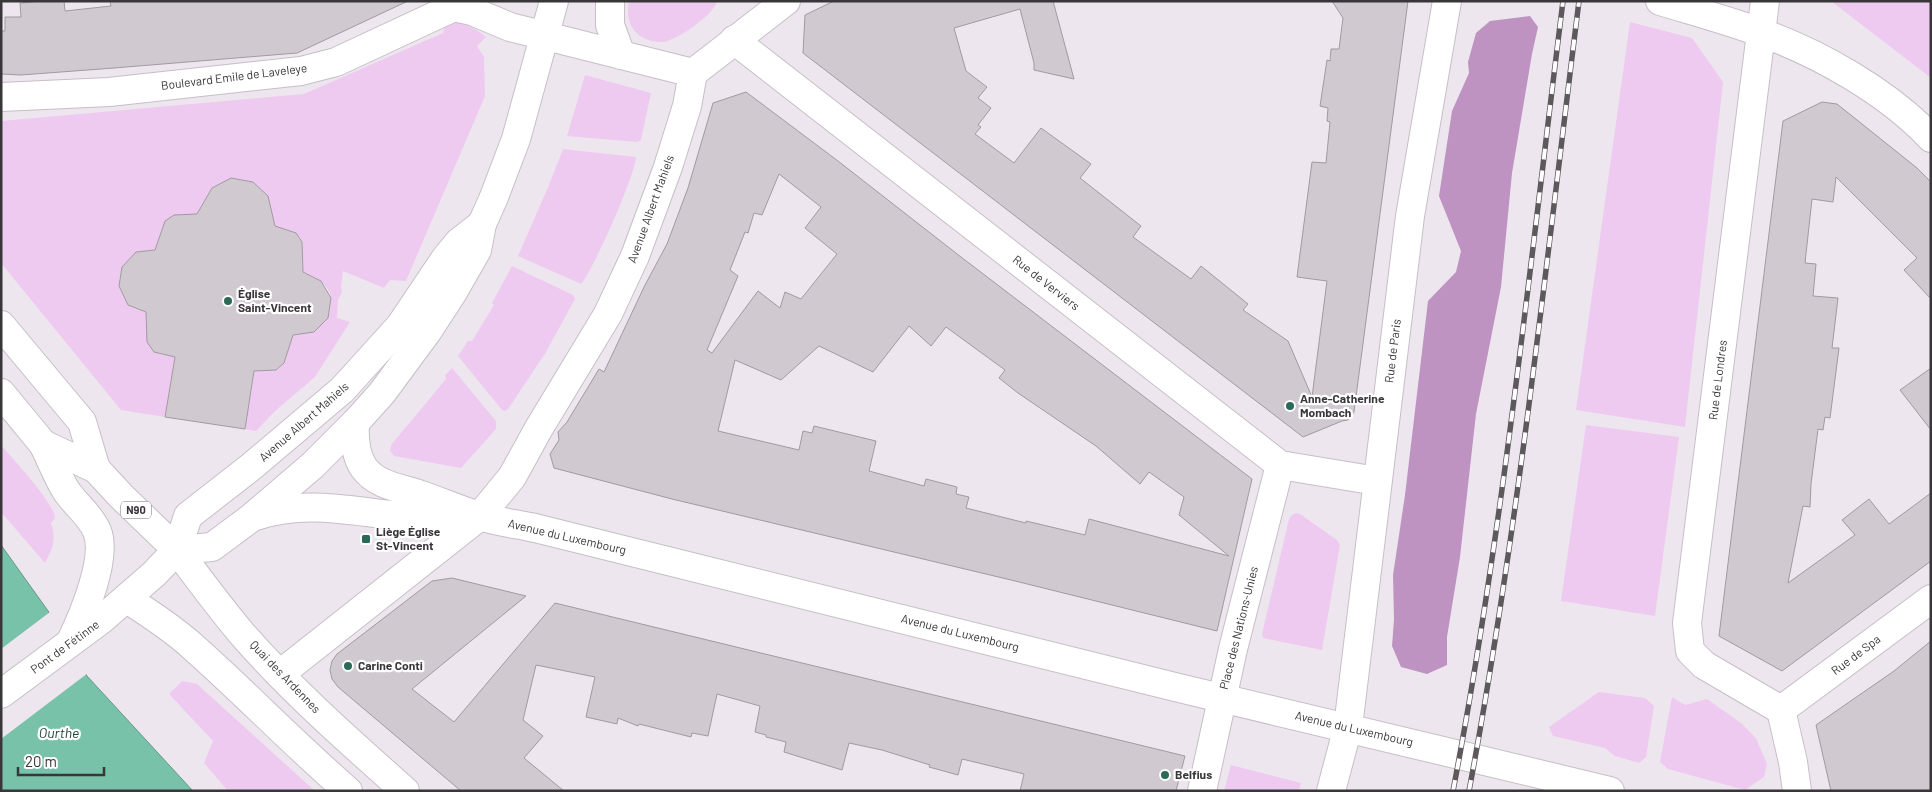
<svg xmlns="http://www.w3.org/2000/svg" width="1932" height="792" font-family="Barlow,sans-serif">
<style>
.green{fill:#eecaf1}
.forest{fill:#be93c2}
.water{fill:#79c2aa;stroke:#669888}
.pier{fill:#eee6ee}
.building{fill:#d0c9d0;stroke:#a19aa1;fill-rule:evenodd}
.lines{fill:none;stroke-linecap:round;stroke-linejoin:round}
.street-casing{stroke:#c6bfc6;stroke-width:30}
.secondary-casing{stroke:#c6bfc6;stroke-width:30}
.primary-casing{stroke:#c6bfc6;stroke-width:30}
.street{stroke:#fff;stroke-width:28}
.secondary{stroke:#fff;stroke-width:28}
.primary{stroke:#fff;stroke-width:28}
.rail-casing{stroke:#5c585c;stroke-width:5.5}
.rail{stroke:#fff;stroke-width:4;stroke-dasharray:11;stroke-linecap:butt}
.poi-dot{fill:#2a6a57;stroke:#fff;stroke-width:2}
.labels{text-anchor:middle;stroke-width:4.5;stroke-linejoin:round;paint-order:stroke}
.shield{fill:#fff;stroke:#747274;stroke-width:1}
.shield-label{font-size:11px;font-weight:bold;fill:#393639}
.street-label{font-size:12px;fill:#393639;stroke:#fff}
.poi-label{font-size:12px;font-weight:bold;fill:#393639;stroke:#fff;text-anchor:start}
.water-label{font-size:14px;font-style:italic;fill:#1b3e33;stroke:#fff}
</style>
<rect width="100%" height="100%" fill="#eee6ee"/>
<g class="green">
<path d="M629,1h88c-2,13 -42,41 -55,41 -25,0 -38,-17 -33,-41z"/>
<path d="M1831,1l100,1v76z"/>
<path d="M445,22c17,-1 28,4 41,15l-9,9 7,11 1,39 -79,185 -16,-1 -6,8 -41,-17 -2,15 1,6 -4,8 -1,18 13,4 -35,55 -40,34 -19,20 -11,-2 11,-66 20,7 8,-7 4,-11 -5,-9 5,-9 40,-16c1,-6 4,-15 3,-21 -3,-15 -20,-24 -34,-26l-2,-8c12,-16 11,-27 -9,-33l-12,5 -6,-39 -15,-14 -22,-4 -19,10 -11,18 -2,12c-34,-10 -34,3 -44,32l-19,2 -14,15 -3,19 9,19 24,10 2,7c-10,13 -9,17 0,30l12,3 10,-4 -11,66 -44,-7 -120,-147v-142l303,-27 139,-61z"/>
<path d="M1630,22l62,16 31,44 -38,345 -109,-17z"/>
<path d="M585,75l66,18 -10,47 -4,2 -70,-6z"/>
<path d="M563,149l73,8c0,16 -43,114 -55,127l-63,-28 31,-71z"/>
<path d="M512,266l61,29 2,4 -29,53 -38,57 -3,2 -3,-1 -44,-54 10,-15h4l22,-36 -2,-2z"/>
<path d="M452,368l44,53v8l-35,39 -67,-12 -4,-5 1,-6 55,-66 -1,-4z"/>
<path d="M1586,425l93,12 -24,179 -94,-15z"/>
<path d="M1,445c11,13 54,59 54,73l-4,5c5,16 2,26 -6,40l-44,-51z"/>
<path d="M1296,513l4,1 37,26 3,5 -18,105 -59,-12 -1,-4 27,-115 3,-4z"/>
<path d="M182,681l15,3 118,107h-87l-24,-28 9,-22 -44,-47z"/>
<path d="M1599,692l46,6 9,8 -8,51 -7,6 -24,-7 -10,-8 -52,-12 -4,-9z"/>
<path d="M1672,697l13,8 22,-6 34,24 15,15 11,26 -3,13 -19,13 -77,-21 -8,-7z"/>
<path d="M1231,765l70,18 -2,8h-75z"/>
</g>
<path class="forest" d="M1530,16l8,11 -6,27 -20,119 -11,114 -25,127 -16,143 -13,80v28l-20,9 -26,-7 -9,-21 2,-27 -1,-44 12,-80 23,-194 28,-29 5,-21 -22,-55 13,-85 17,-38 -1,-11 8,-29 14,-12z"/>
<path class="water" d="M1,545l50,70 36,61 106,115h-192z"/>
<path class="pier" d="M50,612l10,13 28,48 -87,66v-90z"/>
<g class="building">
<path d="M41,1h23l1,10 46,-5 -1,-5h298l-111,52 -183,15 -93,7 -20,-1v-43h4v-14h16l-1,-14z"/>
<path d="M834,1h219l21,78 -40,-9v-7l-14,-54 -66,19 12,43 21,16 -9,11 13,10 -13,17 3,2 -6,7 39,29 27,-35 50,36 -11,14 61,48 -8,11 58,42 10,-13 47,38 -5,6 45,31 24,56 15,-116 -30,-4 15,-115 14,1 4,-41 -3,-1 1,-13 -8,-2 7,-46 3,1 1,-12h8l4,-31 -11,-17h76l-54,411 -6,8 -6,1 -39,16 -500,-384 2,-38z"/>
<path d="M746,92l92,69 123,96 291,222 -35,152 -206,-51 -339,-81 -118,-31 -4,-14 9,-14 -1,-8 9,-10 32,-53 5,3 41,-87 22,-41 21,-56 25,-85zM779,174l42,33 -16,21 32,26 -36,45 -16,-7 -5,16 -22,-17 -46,62 -5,-3 31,-74 -8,-6 15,-38 3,1 6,-20 8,2zM909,326l22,20 15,-19 59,43 -6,8 19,15 78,53 44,38 9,-12 35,25 -5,18 50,41 -140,-37 -4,16 -59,-14v2l-60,-15 3,-11 -13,-3 1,-7 -31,-8 -2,7 -55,-15 7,-30 -62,-15 -2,7 -9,-2 -4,19 -81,-19 17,-71 46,20 38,-34 54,26z"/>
<path d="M1822,102l15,2 80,64 14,14v117l-27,-29 13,-12 -81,-81 -3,25 -21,-3 -7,64 11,1 -3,32 25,2 -6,50h7l-9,70 -5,-1 -2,13 -5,-1 -7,55 -1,23 -7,-1 -15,77 67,-48 -13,-15 27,-21 20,25 42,-31v68l-149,110 -63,-35 64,-515z"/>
<path d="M231,178l22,4 15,14 7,30 21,7 6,9 1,30 18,9 10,17 -3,20 -14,14 -21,3 -9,28 -8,7 -22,1 -9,58 -80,-12 10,-60 -21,-5 -7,-10 -1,-30 -18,-7 -9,-19 3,-19 14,-15 19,-2 10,-29 9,-6 23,-1 15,-26z"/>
<path d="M1931,368v62l-31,-40z"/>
<path d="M452,578l74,18 -114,93 42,33 101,-119 630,153 -9,35h-156l4,-17 -62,-15 -4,16 -29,-8 1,-2 -48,-15 -33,-7 -7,27 -58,-18 2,-10 -20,-5v-2l-11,-3 5,-26 -43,-12 -9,42 -16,-3 -1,4 -52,-13 -1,2 -20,-8 -1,6 -31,-7 9,-40 -59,-12 -13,55 20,16 -19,22 40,33h-103l-123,-104 -6,-8 -2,-9 2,-9 5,-7 95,-73z"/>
<path d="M1931,641v150h-100l-15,-66 78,-54z"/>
</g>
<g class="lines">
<g class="street-casing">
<g id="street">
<path d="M1765,1l-78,622 3,28 14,14 77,45"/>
<path d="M454,7l18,4 38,16 36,9"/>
<path d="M734,40l546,425 97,16"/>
<path d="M1,97l108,-5 192,-21 35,-9 118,-55 6,-6"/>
<path d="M127,599c22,14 45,29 65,47 53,47 102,98 156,145"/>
<path d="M280,674l200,-158 32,-39 27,-49 69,-114 27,-58 33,-89 19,-61 6,-33"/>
<path d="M1781,710l150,-111"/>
<path d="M1781,710l12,52 4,29"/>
<path d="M1202,791l31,-142 47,-184"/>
<path d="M1331,791l17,-64 62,-511 37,-215"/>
</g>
</g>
<g class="secondary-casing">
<g id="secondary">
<path d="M610,1v24l11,30"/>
<path d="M1660,1c33,10 67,19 99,31 59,20 130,61 172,106"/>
<path d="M546,36l147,37 93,-72"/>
<path d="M355,423c-1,16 0,32 9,45 13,18 38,20 57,27 20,7 39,15 58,21 18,6 38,8 56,12l644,160 431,103"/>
<path d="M43,444c8,15 14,33 24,48 10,14 23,23 30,39 11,27 -14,85 -26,110"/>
<path d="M256,516c54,-18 104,-2 159,1 15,1 31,0 46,-1"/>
<path d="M177,550l35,-3 39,-29 62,-53 42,-42 27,-30 45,-61 26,-40 24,-42 5,-26 12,-27 22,-58 38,-138"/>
<path d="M177,550c22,29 43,58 66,85 49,56 106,106 162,156"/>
<path d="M1,694l100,-74 53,-46 23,-24 11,-34 64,-50 90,-76 58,-64 45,-67 14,-17 23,-18"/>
</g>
</g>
<g class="primary-casing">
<g id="primary">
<path d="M1,325l81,97 14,47"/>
<path d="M1,393l42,51 53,25 25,27 56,54"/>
</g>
</g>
<use href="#street" class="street"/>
<use href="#secondary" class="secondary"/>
<use href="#primary" class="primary"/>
<g class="rail-casing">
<g id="rail">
<path d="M1453,791c50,-261 77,-526 110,-790"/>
<path d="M1469,791c49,-261 77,-526 110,-790"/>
</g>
</g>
<use href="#rail" class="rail"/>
</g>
<g class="poi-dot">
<circle cx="228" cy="301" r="5"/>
<circle cx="1290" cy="406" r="5"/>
<rect x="361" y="534" width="10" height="10" rx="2.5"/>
<circle cx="348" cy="666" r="5"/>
<circle cx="1165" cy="775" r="5"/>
</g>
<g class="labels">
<rect class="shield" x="121" y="501.5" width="30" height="17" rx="4"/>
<g class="shield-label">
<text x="136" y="514">N90</text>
</g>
<g class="street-label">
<text transform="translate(234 77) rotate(-7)" y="4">Boulevard Emile de Laveleye</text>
<text transform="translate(651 209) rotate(-70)" y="4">Avenue Albert Mahiels</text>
<text transform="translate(1046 283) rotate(38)" y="4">Rue de Verviers</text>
<text transform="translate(1393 351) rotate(-83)" y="4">Rue de Paris</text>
<text transform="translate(1718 380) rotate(-83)" y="4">Rue de Londres</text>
<text transform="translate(304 422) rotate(-41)" y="4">Avenue Albert Mahiels</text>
<text transform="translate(567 537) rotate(13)" y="4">Avenue du Luxembourg</text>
<text transform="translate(1239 628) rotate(-76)" y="4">Place des Nations-Unies</text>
<text transform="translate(960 633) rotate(14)" y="4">Avenue du Luxembourg</text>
<text transform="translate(65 647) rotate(-36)" y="4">Pont de Fétinne</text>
<text transform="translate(1856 655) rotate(-37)" y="4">Rue de Spa</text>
<text transform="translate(285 677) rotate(46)" y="4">Quai des Ardennes</text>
<text transform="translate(1354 729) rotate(13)" y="4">Avenue du Luxembourg</text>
</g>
<g class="poi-label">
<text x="238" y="298">Église<tspan x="238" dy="14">Saint-Vincent</tspan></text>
<text x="1300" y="403">Anne-Catherine<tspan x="1300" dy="14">Mombach</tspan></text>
<text x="376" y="536">Liège Église<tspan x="376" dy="14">St-Vincent</tspan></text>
<text x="358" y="670">Carine Conti</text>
<text x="1175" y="779">Belfius</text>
</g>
<g class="water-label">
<text x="59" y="738">Ourthe</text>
</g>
</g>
<rect width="1932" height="792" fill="none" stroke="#393639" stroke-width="5"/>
<path d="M18 767v8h86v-8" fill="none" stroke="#393639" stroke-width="2.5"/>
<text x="25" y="767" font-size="15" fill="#393639" stroke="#ffffff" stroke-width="4" paint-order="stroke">20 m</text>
</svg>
